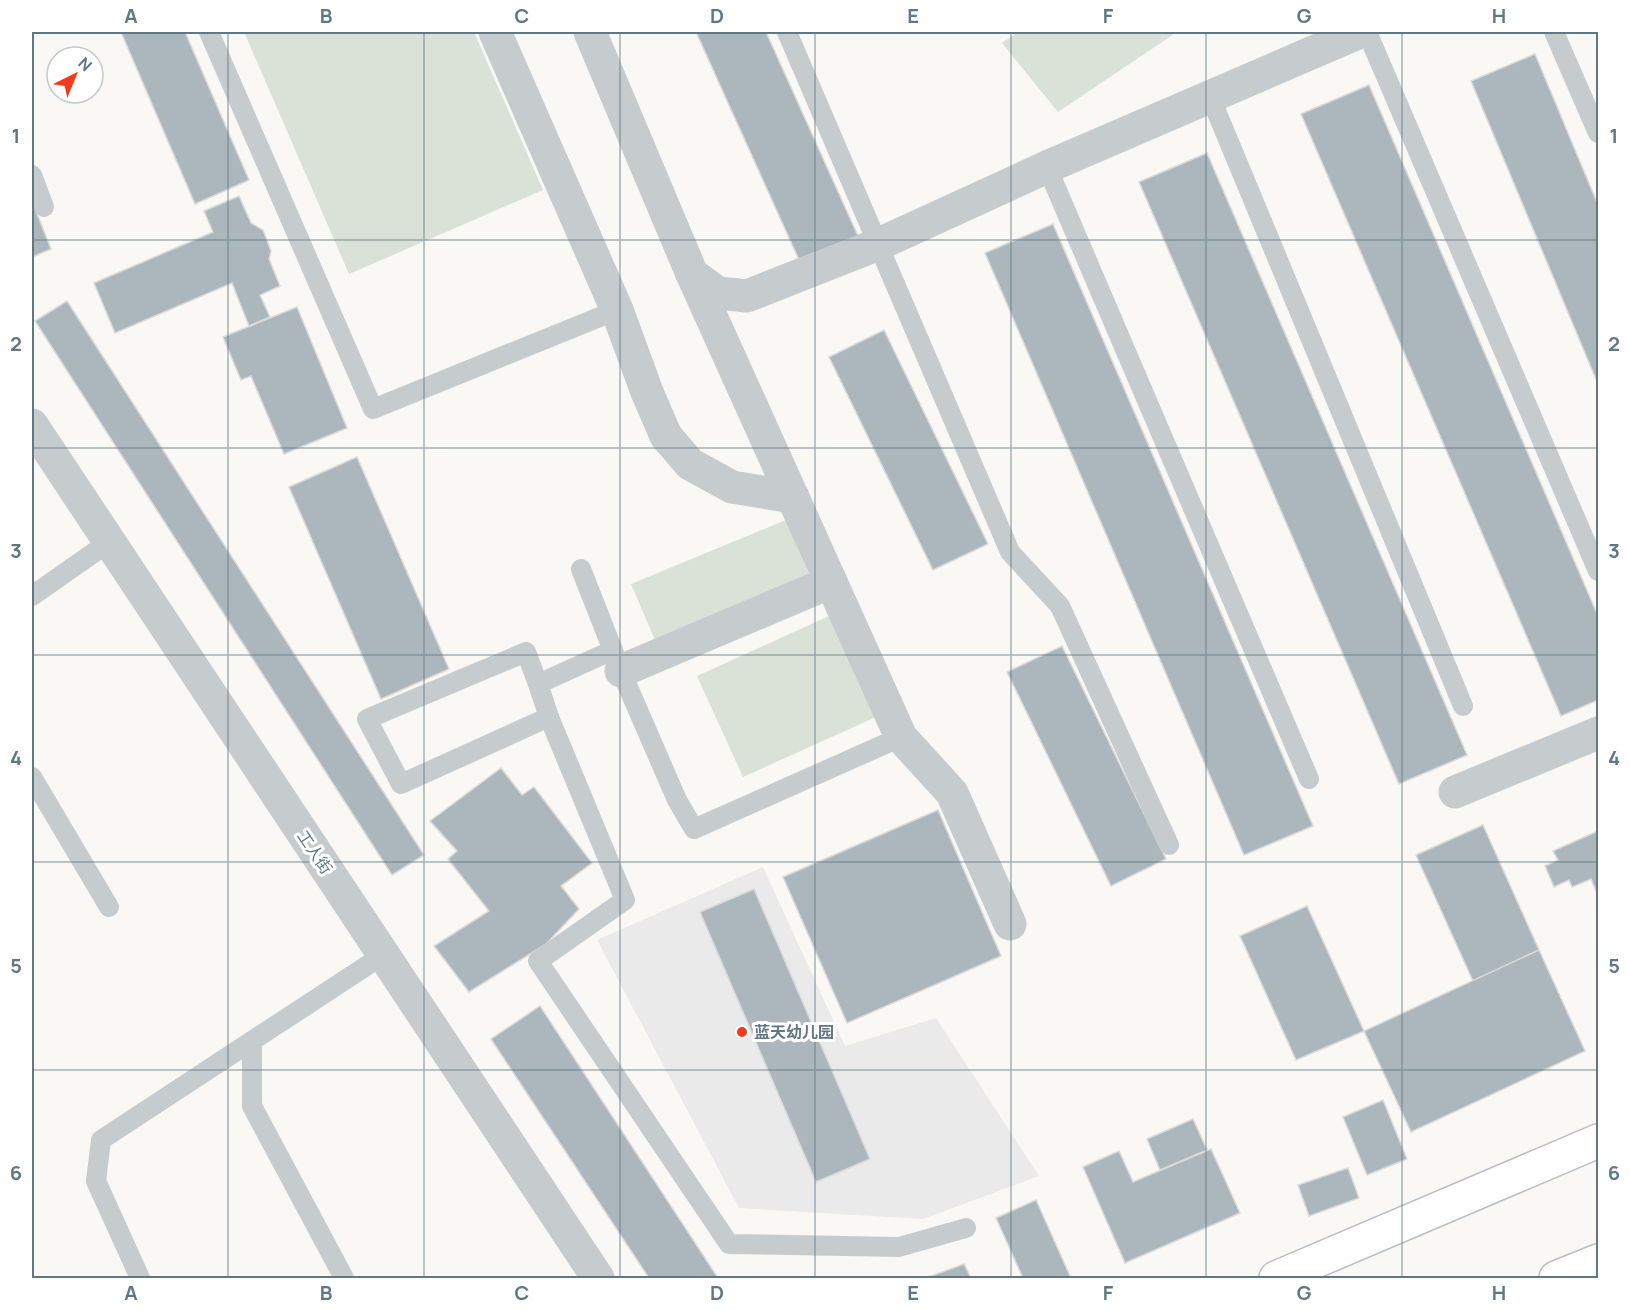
<svg xmlns="http://www.w3.org/2000/svg" width="1630" height="1310" font-family="Manrope,'Noto Sans SC',sans-serif">
<style>
.built{fill:#e9eae9}
.green{fill:#dae1d6}
.building{fill:#abb7bc;stroke:#dadad8;stroke-width:1.5}
.lines{fill:none;stroke-linecap:round;stroke-linejoin:round}
.primary-casing{stroke:#b8bec1;stroke-width:36}
.lane{stroke:#c6cbce;stroke-width:20}
.street{stroke:#c6cbce;stroke-width:33}
.primary{stroke:#fff;stroke-width:33}
.grid{fill:none;stroke:#607784;stroke-width:1.5;stroke-opacity:0.55}
.poi-dot{fill:#f53a19;stroke:#fff;stroke-width:2}
.labels{text-anchor:middle;stroke-width:6;stroke-linejoin:round;paint-order:stroke}
.street-label{font-size:16px;fill:#607784;stroke:#fff}
.poi-label{font-size:16px;font-weight:bold;fill:#607784;stroke:#fff;text-anchor:start}
.neatline{fill:none;stroke:#607784;stroke-width:2}
.grid-label{font-size:20px;text-anchor:middle;font-weight:bold;fill:#607784}
</style>
<rect width="100%" height="100%" fill="#f9f8f5"/>
<path class="built" d="M763,867l82,179 91,-28 103,158 -116,43 -184,-11 -142,-268z"/>
<g class="green">
<path d="M244,32h230l69,158 -194,84z"/>
<path d="M1018,32h159l-119,80 -56,-69z"/>
<path d="M786,520l23,54 -154,66 -24,-56z"/>
<path d="M829,616l47,101 -133,60 -46,-101z"/>
</g>
<g class="building">
<path d="M121,32h64l64,148 -54,24z"/>
<path d="M696,32h70l92,204 -58,26z"/>
<path d="M1535,54l63,151v179l-127,-303z"/>
<path d="M1369,85l229,531v84l-37,16 -260,-602z"/>
<path d="M1207,153l260,602 -68,29 -260,-602z"/>
<path d="M239,196l12,27 12,7 8,21 -2,8 11,27 -20,9 10,22 -21,9 -17,-43 -117,50 -21,-50 119,-51 -9,-21z"/>
<path d="M32,201l19,48 -19,8z"/>
<path d="M1053,224l260,602 -69,29 -259,-602z"/>
<path d="M67,301l357,554 -32,20 -357,-554z"/>
<path d="M297,307l50,121 -63,26 -33,-78 -10,4 -18,-43z"/>
<path d="M884,330l104,214 -55,26 -104,-213z"/>
<path d="M357,457l92,212 -68,30 -92,-212z"/>
<path d="M1062,646l104,213 -55,27 -104,-214z"/>
<path d="M501,768l21,27 12,-8 58,76 -31,23 18,23 -33,35 -77,48 -35,-46 55,-35 -41,-52 9,-8 -27,-30z"/>
<path d="M938,810l63,146 -154,67 -64,-146z"/>
<path d="M1483,825l56,125 -66,31 -57,-126z"/>
<path d="M1598,831v65l-7,-17 -19,8 -3,-7 -15,7 -9,-21 13,-6 -5,-9z"/>
<path d="M754,889l116,270 -54,23 -116,-270z"/>
<path d="M1307,906l57,125 -68,29 -56,-124z"/>
<path d="M1539,950l46,101 -174,81 -47,-101z"/>
<path d="M540,1006l178,272h-69l-158,-239z"/>
<path d="M1383,1100l24,59 -40,16 -24,-58z"/>
<path d="M1193,1119l14,31 -47,20 -13,-31z"/>
<path d="M1211,1149l29,64 -115,50 -42,-96 36,-16 14,31z"/>
<path d="M1348,1168l11,30 -50,18 -11,-31z"/>
<path d="M1036,1200l35,78h-48l-27,-60z"/>
<path d="M964,1264l7,14h-45z"/>
</g>
<g class="lines">
<g class="primary-casing">
<g id="primary">
<path d="M1276,1278l322,-137"/>
<path d="M1556,1278l42,-17"/>
</g>
</g>
<g class="lane">
<path d="M209,32l164,377 244,-99"/>
<path d="M787,32l223,520 50,54 109,239"/>
<path d="M1367,32l231,539"/>
<path d="M1554,32l44,101"/>
<path d="M1210,96l253,610"/>
<path d="M1047,167l262,612"/>
<path d="M32,175l12,32"/>
<path d="M581,569l40,102 56,129 17,29 207,-92"/>
<path d="M32,596l77,-54"/>
<path d="M538,684l11,33 -148,67 -34,-65 159,-67 12,32 75,-34"/>
<path d="M549,717l76,183 -87,61 191,283 170,3 67,-19"/>
<path d="M32,777l77,130"/>
<path d="M252,1041v65l92,172"/>
<path d="M140,1278l-44,-97 5,-41 282,-185"/>
</g>
<g class="street">
<path d="M495,32l122,278 30,82 19,44 24,28 42,23 61,10"/>
<path d="M590,32l102,242 26,19 29,3 132,-52 168,-77 313,-135"/>
<path d="M692,274l209,463 51,56 58,131"/>
<path d="M32,425l566,853"/>
<path d="M621,671l210,-89"/>
<path d="M1455,792l143,-59"/>
</g>
<use href="#primary" class="primary"/>
</g>
<path class="grid" d="M228,32v1246M424,32v1246M620,32v1246M815,32v1246M1011,32v1246M1206,32v1246M1402,32v1246M32,240h1566M32,448h1566M32,655h1566M32,862h1566M32,1070h1566"/>
<circle class="poi-dot" cx="742" cy="1032" r="6"/>
<g class="labels">
<g class="street-label">
<text transform="translate(315 852) rotate(56)" y="6">工人街</text>
</g>
<g class="poi-label">
<text x="754" y="1038">蓝天幼儿园</text>
</g>
</g>
<rect width="1630" height="1310" fill="none" stroke="#ffffff" stroke-width="66"/>
<g transform="translate(75 75) rotate(43)"><circle r="28" fill="#ffffff" stroke="#bfc9ce" stroke-width="1.5"/>
<path d="M0-4.5L10 22L0 15L-10 22Z" fill="#f53a19"/>
<text y="-9" font-size="16" font-weight="bold" text-anchor="middle" fill="#607784">N</text>
</g>
<rect x="33" y="33" width="1564" height="1244" class="neatline"/>
<g class="grid-label">
<text x="131" y="23">A</text>
<text x="326" y="23">B</text>
<text x="522" y="23">C</text>
<text x="717" y="23">D</text>
<text x="913" y="23">E</text>
<text x="1108" y="23">F</text>
<text x="1304" y="23">G</text>
<text x="1499" y="23">H</text>
<text x="16" y="143">1</text>
<text x="1614" y="143">1</text>
<text x="16" y="351">2</text>
<text x="1614" y="351">2</text>
<text x="16" y="558">3</text>
<text x="1614" y="558">3</text>
<text x="16" y="765">4</text>
<text x="1614" y="765">4</text>
<text x="16" y="973">5</text>
<text x="1614" y="973">5</text>
<text x="16" y="1180">6</text>
<text x="1614" y="1180">6</text>
<text x="131" y="1300">A</text>
<text x="326" y="1300">B</text>
<text x="522" y="1300">C</text>
<text x="717" y="1300">D</text>
<text x="913" y="1300">E</text>
<text x="1108" y="1300">F</text>
<text x="1304" y="1300">G</text>
<text x="1499" y="1300">H</text>
</g>
</svg>
